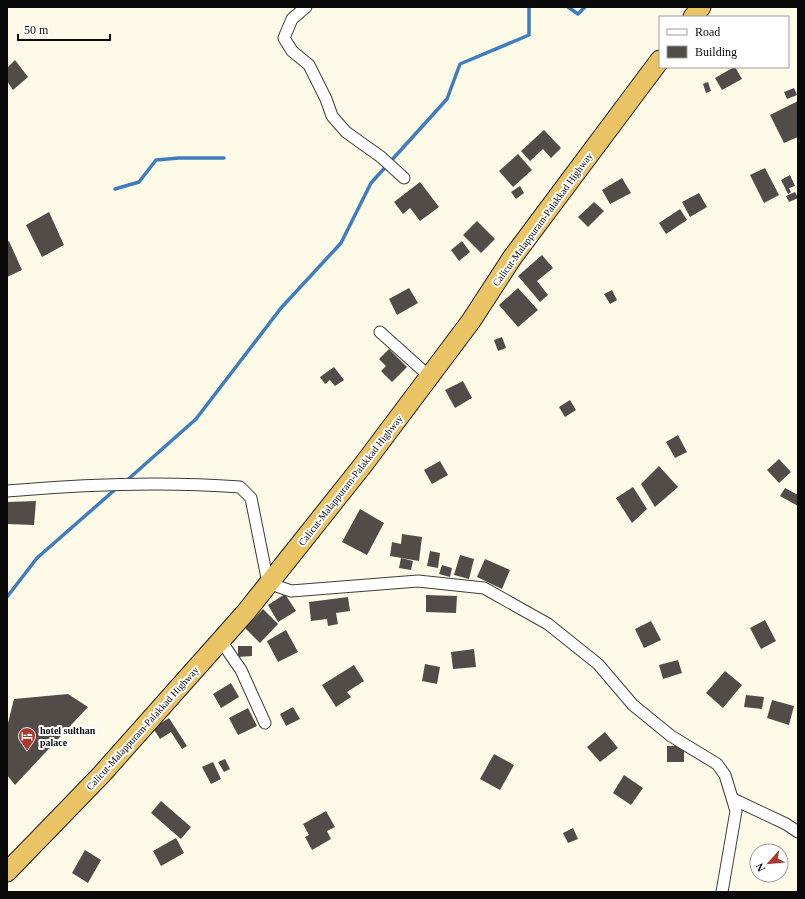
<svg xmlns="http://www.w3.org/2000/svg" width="805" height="899" font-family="'Times New Roman',serif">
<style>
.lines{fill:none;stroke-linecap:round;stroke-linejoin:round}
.stream{stroke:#407dbf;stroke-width:3.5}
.building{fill:#514c47}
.minor-casing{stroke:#3d3d3d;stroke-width:13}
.trunk-casing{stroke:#1b1b1b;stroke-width:21}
.minor{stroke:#fff;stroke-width:11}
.trunk{stroke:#eac464;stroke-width:19}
.labels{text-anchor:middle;stroke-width:4;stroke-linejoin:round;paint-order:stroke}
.street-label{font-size:10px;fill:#0a0a0a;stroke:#fff}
.poi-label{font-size:10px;font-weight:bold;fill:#0a0a0a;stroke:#fff;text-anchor:start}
</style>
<rect width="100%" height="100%" fill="#fdfbe8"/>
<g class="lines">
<g class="stream">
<path d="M568,7l10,7 7,-7"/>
<path d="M115,189l24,-7 17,-22 23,-2h45"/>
<path d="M125,482l71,-63 85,-111 60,-65 30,-60 76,-84 13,-35 69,-29v-28"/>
<path d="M7,597l30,-39 81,-71"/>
</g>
</g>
<g class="building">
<path d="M15,60l13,17 -15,13 -6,-9v-13z"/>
<path d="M734,67h1l7,12 -20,11 -7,-12z"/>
<path d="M708,82l3,9 -5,2 -3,-9z"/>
<path d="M794,88l3,7 -10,4 -3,-7z"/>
<path d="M798,101v36l-14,6 -14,-28z"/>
<path d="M544,130l17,18 -10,10 -8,-9 -13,12 -9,-10z"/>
<path d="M518,154l14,16 -19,17 -14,-16z"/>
<path d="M765,168l14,27 -15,8 -14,-28z"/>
<path d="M790,175l5,11 -6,2 2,4 -3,2 -7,-14z"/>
<path d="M622,178l9,15 -21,11 -8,-14z"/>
<path d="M420,182l19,25 -19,14 -10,-13 -7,6 -9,-12z"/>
<path d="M520,186l4,7 -8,6 -5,-7z"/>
<path d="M795,192l3,6 -9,4 -3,-6z"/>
<path d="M699,193l8,14 -17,10 -8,-15z"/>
<path d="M594,202l10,9 -16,16 -10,-10z"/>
<path d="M680,209l7,11 -21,14 -7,-11z"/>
<path d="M49,212l15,33 -22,12 -16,-32z"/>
<path d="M477,221l18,18 -14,14 -18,-18z"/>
<path d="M9,241l13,29 -15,7v-35z"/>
<path d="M462,241l8,11 -11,9 -8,-11z"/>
<path d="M542,255l11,13 -16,13 11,14 -8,7 -22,-26z"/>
<path d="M409,288l9,15 -21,12 -8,-16z"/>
<path d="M518,288l20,22 -20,17 -19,-22z"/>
<path d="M612,290l5,10 -7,4 -6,-10z"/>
<path d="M502,337l4,11 -8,3 -4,-11z"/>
<path d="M389,349l18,18 -15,15 -11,-11 5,-5 -7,-7z"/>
<path d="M334,367l10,13 -9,6 -5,-6 -5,4 -5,-7z"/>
<path d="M463,381l9,17 -17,10 -10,-18z"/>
<path d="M570,400l6,10 -11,7 -6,-10z"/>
<path d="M678,435l9,17 -12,6 -9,-16z"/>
<path d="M779,459l12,13 -12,11 -12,-13z"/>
<path d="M440,461l8,14 -16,9 -8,-14z"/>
<path d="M659,466l19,21 -23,20 -14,-23z"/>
<path d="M633,487l14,22 -15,14 -16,-25z"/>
<path d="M785,488l13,7v11l-18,-10z"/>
<path d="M36,501l-2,24 -27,-1v-22z"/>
<path d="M360,509l24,14 -17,32 -25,-13z"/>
<path d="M402,534l20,3 -3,24 -29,-5 2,-14 9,2z"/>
<path d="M430,551l10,2 -2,15 -11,-2z"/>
<path d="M460,555l14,4 -5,20 -15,-4z"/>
<path d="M401,558l12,3 -2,9 -12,-2z"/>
<path d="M485,559l25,11 -8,19 -25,-12z"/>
<path d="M442,565l10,3 -2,9 -11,-3z"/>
<path d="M285,594l11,17 -18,11 -10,-17z"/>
<path d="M426,595l31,1 -1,17 -30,-1z"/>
<path d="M348,597l2,14 -14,2 2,11 -10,2 -1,-7 -16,2 -2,-19z"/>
<path d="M263,609l15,15 -18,19 -15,-15z"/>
<path d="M765,620l11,21 -15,8 -11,-21z"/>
<path d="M651,621l10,19 -17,8 -9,-19z"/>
<path d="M286,630l12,22 -20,10 -11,-21z"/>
<path d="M238,646h14v10l-14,1z"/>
<path d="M474,649l2,18 -23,2 -2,-17z"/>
<path d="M678,660l4,13 -19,6 -4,-14z"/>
<path d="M425,664l15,3 -3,17 -15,-3z"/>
<path d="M354,665l10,16 -17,11 4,5 -15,10 -14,-22z"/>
<path d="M725,671l17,14 -19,23 -17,-15z"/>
<path d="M231,683l8,14 -18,11 -8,-14z"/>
<path d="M68,694l20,13 -73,78 -8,-10v-48l7,-28z"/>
<path d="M746,695l18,2 -2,12 -18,-2z"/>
<path d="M772,700l22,6 -5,19 -22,-7z"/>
<path d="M293,707l7,12 -14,7 -6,-12z"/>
<path d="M248,708l9,18 -19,9 -9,-17z"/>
<path d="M169,718l18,28 -5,3 -11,-17 -11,7 -7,-11z"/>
<path d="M605,732l13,16 -18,14 -13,-15z"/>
<rect x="667" y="746" width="17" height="16"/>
<path d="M494,754l20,11 -14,25 -20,-11z"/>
<path d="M225,759l5,10 -6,3 -6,-10z"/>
<path d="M213,762l8,17 -10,5 -9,-17z"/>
<path d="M624,775l19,13 -12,17 -18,-12z"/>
<path d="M161,801l30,26 -10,12 -30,-26z"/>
<path d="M326,811l9,16 -8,4 4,8 -19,11 -7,-13 4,-2 -6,-11z"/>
<path d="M573,828l5,11 -10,4 -5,-10z"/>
<path d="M176,838l8,15 -23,13 -8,-15z"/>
<path d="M85,850l16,10 -13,23 -16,-10z"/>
</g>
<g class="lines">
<g class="minor-casing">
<g id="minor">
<path d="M306,7l-14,12 -8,19 8,13 17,14 17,34 6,17 14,16 35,25 23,21"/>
<path d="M380,332l49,44"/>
<path d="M7,491c79,-7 154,-10 233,-4l11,11 17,85 23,8 127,-10 66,7 64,36 50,40 35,41 38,31 46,28 8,11 11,36 -14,81"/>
<path d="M221,641l20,29 24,53"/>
<path d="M733,799l53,25 12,8"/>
</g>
</g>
<g class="trunk-casing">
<g id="trunk">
<path d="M693,17l8,-10"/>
<path d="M7,872l94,-97 145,-163 117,-147 108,-144 41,-63 148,-198"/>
</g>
</g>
<use href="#minor" class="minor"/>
<use href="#trunk" class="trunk"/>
</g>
<defs>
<g id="hotel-pin" transform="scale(0.9)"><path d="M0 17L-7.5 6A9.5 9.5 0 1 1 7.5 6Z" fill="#ac3930" stroke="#fff"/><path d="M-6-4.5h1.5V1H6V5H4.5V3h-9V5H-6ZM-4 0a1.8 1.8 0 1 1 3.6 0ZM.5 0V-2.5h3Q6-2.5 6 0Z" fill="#fff"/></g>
</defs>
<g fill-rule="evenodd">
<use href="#hotel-pin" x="27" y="736"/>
</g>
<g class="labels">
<g class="street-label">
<text transform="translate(542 219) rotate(-54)" y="4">Calicut-Malappuram-Palakkad Highway</text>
<text transform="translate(350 480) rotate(-52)" y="4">Calicut-Malappuram-Palakkad Highway</text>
<text transform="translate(142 728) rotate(-48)" y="4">Calicut-Malappuram-Palakkad Highway</text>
</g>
<g class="poi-label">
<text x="40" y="734">hotel sulthan<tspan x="40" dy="12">palace</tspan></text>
</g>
</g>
<rect width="805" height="899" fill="none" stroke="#0a0a0a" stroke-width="16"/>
<rect x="659" y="16" width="130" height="52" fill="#ffffff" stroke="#9d9d9d"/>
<rect x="667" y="29" width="20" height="6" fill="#ffffff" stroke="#9d9d9d"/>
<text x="695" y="36" font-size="12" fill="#0a0a0a">Road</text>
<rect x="667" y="46" width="20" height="12" fill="#514c47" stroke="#9d9d9d"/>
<text x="695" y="56" font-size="12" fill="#0a0a0a">Building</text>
<g transform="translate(769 863) rotate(243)"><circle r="19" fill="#ffffff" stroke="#9d9d9d"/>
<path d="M0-3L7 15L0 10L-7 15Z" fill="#ac3930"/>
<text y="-6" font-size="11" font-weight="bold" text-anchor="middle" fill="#0a0a0a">N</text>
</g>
<path d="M18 34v6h92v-6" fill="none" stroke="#0a0a0a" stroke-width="2"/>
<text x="24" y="34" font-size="12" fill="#0a0a0a" stroke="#ffffff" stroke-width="3" paint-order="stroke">50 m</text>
</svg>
